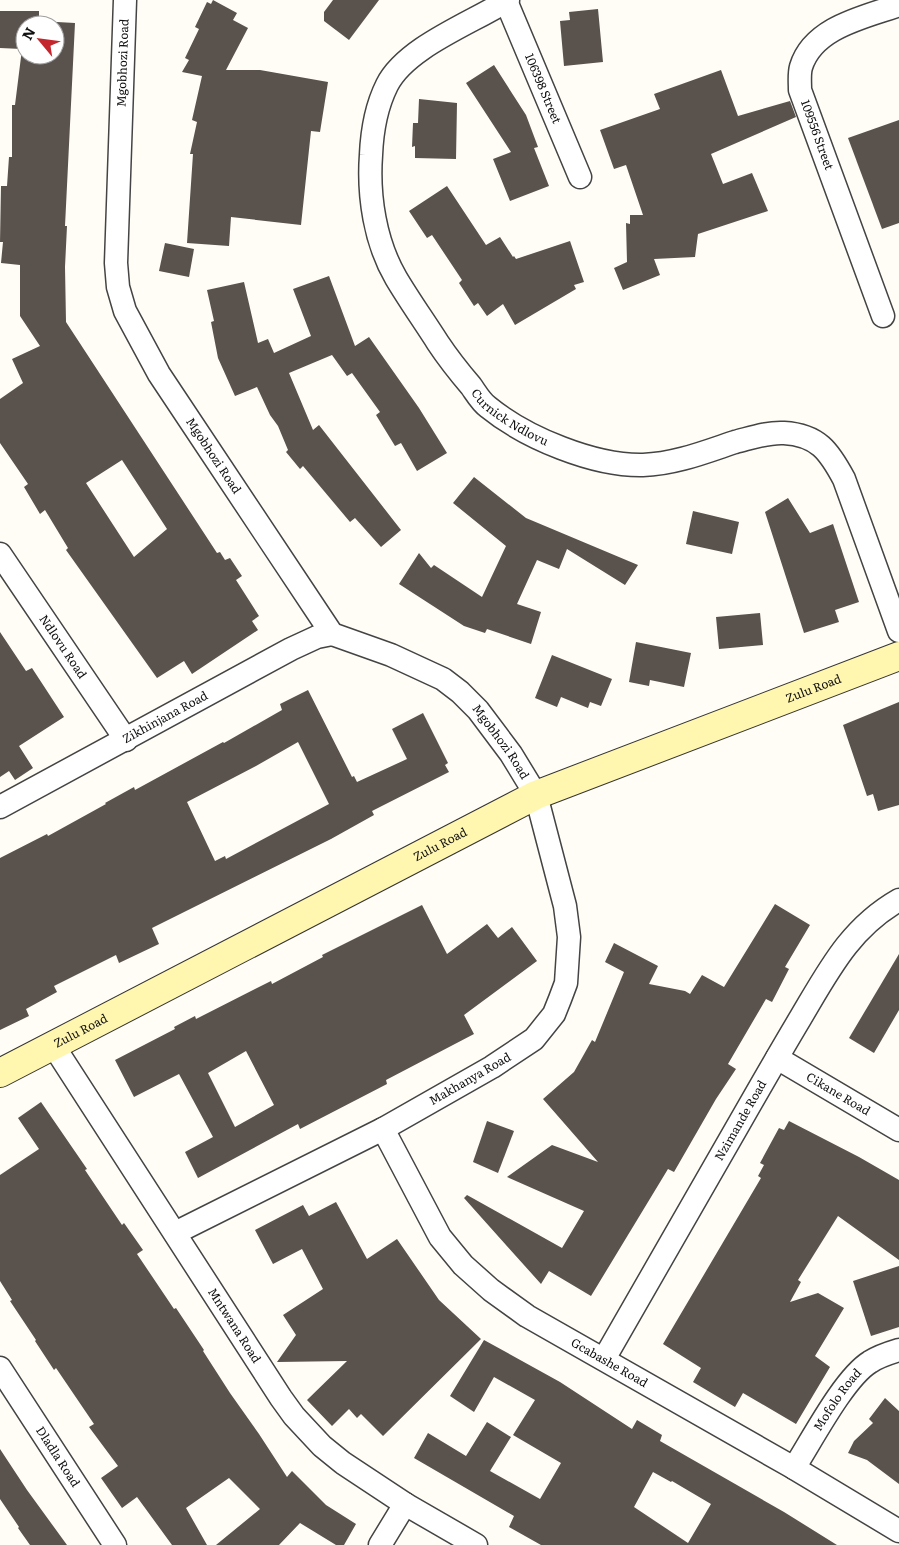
<svg xmlns="http://www.w3.org/2000/svg" width="899" height="1545" font-family="Literata,serif">
<style>
.building{fill:#5a524d;fill-rule:evenodd}
.lines{fill:none;stroke-linecap:round;stroke-linejoin:round}
.street-casing{stroke:#444;stroke-width:25}
.secondary-casing{stroke:#333;stroke-width:30}
.street{stroke:#fff;stroke-width:22}
.secondary{stroke:#fff6b0;stroke-width:28}
.labels{text-anchor:middle;stroke-width:5;stroke-linejoin:round;paint-order:stroke}
.street-label{font-size:12px;fill:#111;stroke:#fff}
</style>
<rect width="100%" height="100%" fill="#fffdf5"/>
<g class="building">
<path d="M213,0l24,13 -4,7 15,8 -22,42h34l68,12 -8,50 -9,-1 -10,94 -70,-8 -2,29 -42,-3 6,-89h-3l7,-32 -5,-2 10,-44 -20,-4 7,-12 -4,-2 14,-29 -4,-2 12,-25 4,2z"/>
<path d="M333,0h46l-30,40 -25,-19v-9z"/>
<path d="M598,9l5,53 -39,4 -4,-45 10,-1 -1,-8z"/>
<path d="M0,11h39v10l36,2 -10,203h2l-2,41 1,55 151,231 3,-1 5,8 5,-2 12,18 -6,4 23,36 -7,5 6,9 -66,44 -8,-13 -27,17 -91,-128 2,-2 -23,-38 -5,4 -16,-27 4,-3 -28,-41v-44l23,-16 -11,-24 28,-13 -20,-30v-51l-19,-2 2,-21h-3l1,-56h6l2,-29h3v-52h3l7,-56 -22,-1zM25,25h30v30h-30zM122,460l45,69 -33,28 -48,-74z"/>
<path d="M494,65l32,50 12,32 -4,1 15,38 -39,15 -17,-42 18,-7 -45,-69z"/>
<path d="M721,70l17,46 52,-15 6,16 -85,37 12,30 29,-11 16,38 -70,23 -3,23 -41,2 6,16 -37,15 -9,-22 13,-6 -1,-39 4,1v-9h13l-17,-50 -12,4 -14,-39 60,-21 -6,-15z"/>
<path d="M419,99l38,4 -1,56 -41,-1v-12l-3,1 1,-24h5z"/>
<path d="M899,120v103l-17,6 -34,-91z"/>
<path d="M447,186l39,59 14,-8 13,20 1,-1 2,3 54,-18 14,41 -10,3 2,4 -61,36 -12,-21 -16,12 -9,-13 -4,3 -15,-23 3,-3 -30,-45 -5,3 -18,-27z"/>
<path d="M165,243l29,6 -5,28 -30,-6z"/>
<path d="M329,276l26,70 14,-9 50,71 28,45 -30,18 -16,-28 -6,3 -19,-31 4,-3 -28,-39 -5,3 -15,-21 -43,18 24,57 6,-5 82,105 -20,17 -26,-29 -5,4 -47,-56 -3,3 -14,-17 2,-2 -10,-24 -8,-11 -13,-28 -22,9 -17,-38 -7,-36 3,-1 -7,-31 37,-8 14,61 10,-4 6,14 37,-17 -18,-47z"/>
<path d="M474,477l52,41 112,47 -13,20 -58,-36 -8,20 -22,-9 -20,44 24,8 -10,32 -44,-15 -2,4 -21,-7 -65,-42 20,-31 12,15 3,-3 48,32 24,-51 -53,-43z"/>
<path d="M788,498l22,35 23,-9 26,78 -24,8 4,12 -35,11 -39,-121z"/>
<path d="M693,511l46,11 -7,32 -46,-10z"/>
<path d="M760,613l3,32 -44,4 -3,-32z"/>
<path d="M0,632l26,39 6,-3 32,49 -45,29 14,22 -18,12 -6,-9 -9,6z"/>
<path d="M636,642l55,11 -7,34 -34,-7 -1,6 -20,-4z"/>
<path d="M552,655l60,24 -11,27 -11,-4 -2,6 -27,-11 -4,10 -22,-9z"/>
<path d="M308,690l44,87 2,-1 3,6 50,-23 -15,-30 31,-16 25,50 -3,2 4,7 -77,39 2,4 -43,24 -179,89 7,16 -40,19 -3,-8 -62,31 3,6 -31,17 3,7 -29,14v-172l47,-24 1,2 58,-32 -1,-1 29,-16 1,3 88,-48 1,1 58,-33 -2,-6zM298,742l31,62 -103,55 -1,-3 -10,5 -28,-59 69,-36z"/>
<path d="M899,702v103l-21,6 -5,-17 -6,2 -24,-71z"/>
<path d="M775,904l35,21 -25,42 4,2 -17,33 -6,-3 -38,65 8,5 -20,30 -42,73 -6,-3 -77,127 -42,-25 -8,13 -77,-86 3,-3 95,53 22,-37 -77,-34 45,-32 46,17 -55,-63 31,-27 18,-32 3,2 29,-70 -19,-10 9,-19 44,23 -9,18 36,7 5,3 12,-19 22,12z"/>
<path d="M422,905l25,49 40,-30 11,14 14,-11 25,34 -73,54 10,19 -88,46 1,4 -87,45 -2,-5 -100,54 -13,-26 28,-15 -34,-63 -45,23 -19,-37 60,-31 -1,-2 21,-11 1,3 75,-38 1,3 51,-27 -1,-2zM246,1051l28,54 -39,22 -27,-54z"/>
<path d="M899,954v56l-25,43 -25,-15z"/>
<path d="M41,1102l46,67 -2,1 37,55 2,-2 19,27 -6,4 37,55 2,-1 28,42 -1,1 27,42 29,41 28,43 5,-6 34,34 30,19 -12,21h-8l-36,-22 -21,22h-63l44,-36 -31,-31 -43,30 21,37h-35l-35,-48 -15,11 -21,-30 17,-12 -29,-39 5,-3 -38,-56 -2,2 -19,-29 1,-1 -26,-39 2,-1 -12,-19v-106l39,-26 -21,-31z"/>
<path d="M487,1121l27,10 -16,42 -25,-11z"/>
<path d="M789,1121l70,36 40,23v80l-61,-44 -40,64 3,2 -11,20 28,-9 26,15 -29,48 15,11 -34,57 -53,-31 -8,14 -42,-25 8,-14 -38,-24 98,-166 -3,-2 6,-11 -4,-2 19,-35 5,2z"/>
<path d="M336,1202l31,57 30,-20 42,61 42,39 -98,97 -22,-22 -4,4 -8,-9 -17,17 -25,-26 40,-39 -70,1 19,-27 -13,-20 40,-26 -21,-40 -29,15 -18,-34 48,-25 6,11z"/>
<path d="M899,1266v61l-28,9 -18,-55z"/>
<path d="M484,1340l76,42 72,47 5,-9 25,15 -2,6 124,71 53,33h-296l-32,-18 5,-11 -100,-58 14,-25 38,23 21,-34 24,15 -21,34 50,28 21,-36 -48,-28 22,-35 -41,-23 -20,35 -24,-16zM653,1472l18,10 1,-1 39,23 -23,39 -54,-36z"/>
<path d="M885,1398l14,13v73l-32,-24 -19,-7 6,-12 19,-18 -4,-4z"/>
<path d="M0,1449l27,41 40,55h-37l-12,-17 1,-1 -19,-28z"/>
</g>
<g class="lines">
<g class="street-casing">
<g id="street">
<path id="s1" d="M125,0l-9,263 2,24 7,24 34,63 173,260 59,21 52,24 17,13 18,18 33,44 25,41 29,111 4,31 -3,46 -6,16 -6,15 -20,25 -42,28 -109,62 -208,104"/>
<path id="s2" d="M508,0c-36,23 -102,47 -121,85 -11,22 -15,46 -16,70 -3,41 4,87 25,123 13,22 28,43 42,65 10,15 21,29 33,43 5,7 10,16 17,21 38,31 106,59 155,58 32,-1 62,-13 92,-23 16,-4 32,-10 49,-9 34,2 45,18 60,46l55,152"/>
<path id="s3" d="M506,1l74,176"/>
<path d="M883,316l-83,-226c0,-8 -1,-16 1,-23 12,-40 64,-50 98,-62"/>
<path id="s4" d="M0,554l126,186"/>
<path id="s5" d="M0,807l291,-158 26,-12 15,-3"/>
<path id="s6" d="M53,1045l228,353 13,18 28,30 21,17 62,41 71,41"/>
<path id="s7" d="M777,1058l122,72"/>
<path id="s8" d="M383,1129l57,108 23,28 28,25 36,26 267,152 105,63"/>
<path id="s9" d="M604,1359c45,-79 90,-158 136,-237 20,-35 40,-70 61,-105 28,-47 49,-89 98,-117"/>
<path id="s10" d="M0,1368l115,177"/>
<path id="s11" d="M794,1468c18,-28 50,-90 76,-106 9,-6 19,-9 29,-12"/>
<path d="M380,1545l25,-41"/>
</g>
</g>
<g class="secondary-casing">
<g id="secondary">
<path id="s12" d="M0,1073l536,-278 363,-139"/>
</g>
</g>
<use href="#street" class="street"/>
<use href="#secondary" class="secondary"/>
</g>
<g class="labels">
<g class="street-label">
<text transform="translate(123 63) rotate(-88)" y="4">Mgobhozi Road</text>
<text dy="4" stroke="none"><textPath href="#s3" startOffset="95">106398 Street</textPath></text>
<text transform="translate(817 135) rotate(70)" y="4">109556 Street</text>
<text dy="4" stroke="none"><textPath href="#s2" startOffset="532">Curnick Ndlovu</textPath></text>
<text dy="4" stroke="none"><textPath href="#s1" startOffset="482">Mgobhozi Road</textPath></text>
<text dy="4" stroke="none"><textPath href="#s4" startOffset="112">Ndlovu Road</textPath></text>
<text dy="4" stroke="none"><textPath href="#s12" startOffset="901">Zulu Road</textPath></text>
<text dy="4" stroke="none"><textPath href="#s5" startOffset="188">Zikhinjana Road</textPath></text>
<text dy="4" stroke="none"><textPath href="#s1" startOffset="902">Mgobhozi Road</textPath></text>
<text dy="4" stroke="none"><textPath href="#s12" startOffset="496">Zulu Road</textPath></text>
<text dy="4" stroke="none"><textPath href="#s12" startOffset="91">Zulu Road</textPath></text>
<text transform="translate(470 1079) rotate(-30)" y="4">Makhanya Road</text>
<text dy="4" stroke="none"><textPath href="#s7" startOffset="71">Cikane Road</textPath></text>
<text dy="4" stroke="none"><textPath href="#s9" startOffset="275">Nzimande Road</textPath></text>
<text dy="4" stroke="none"><textPath href="#s6" startOffset="334">Mntwana Road</textPath></text>
<text dy="4" stroke="none"><textPath href="#s8" startOffset="335">Gcabashe Road</textPath></text>
<text dy="4" stroke="none"><textPath href="#s11" startOffset="81">Mofolo Road</textPath></text>
<text dy="4" stroke="none"><textPath href="#s10" startOffset="106">Dladla Road</textPath></text>
</g>
</g>
<g transform="translate(40 40) rotate(299)"><circle r="24" fill="#ffffff" stroke="#a0a0a0"/>
<path d="M0-4L9 19L0 12L-9 19Z" fill="#c4262e"/>
<text y="-8" font-size="14" font-weight="bold" text-anchor="middle" fill="#111111">N</text>
</g>
</svg>
